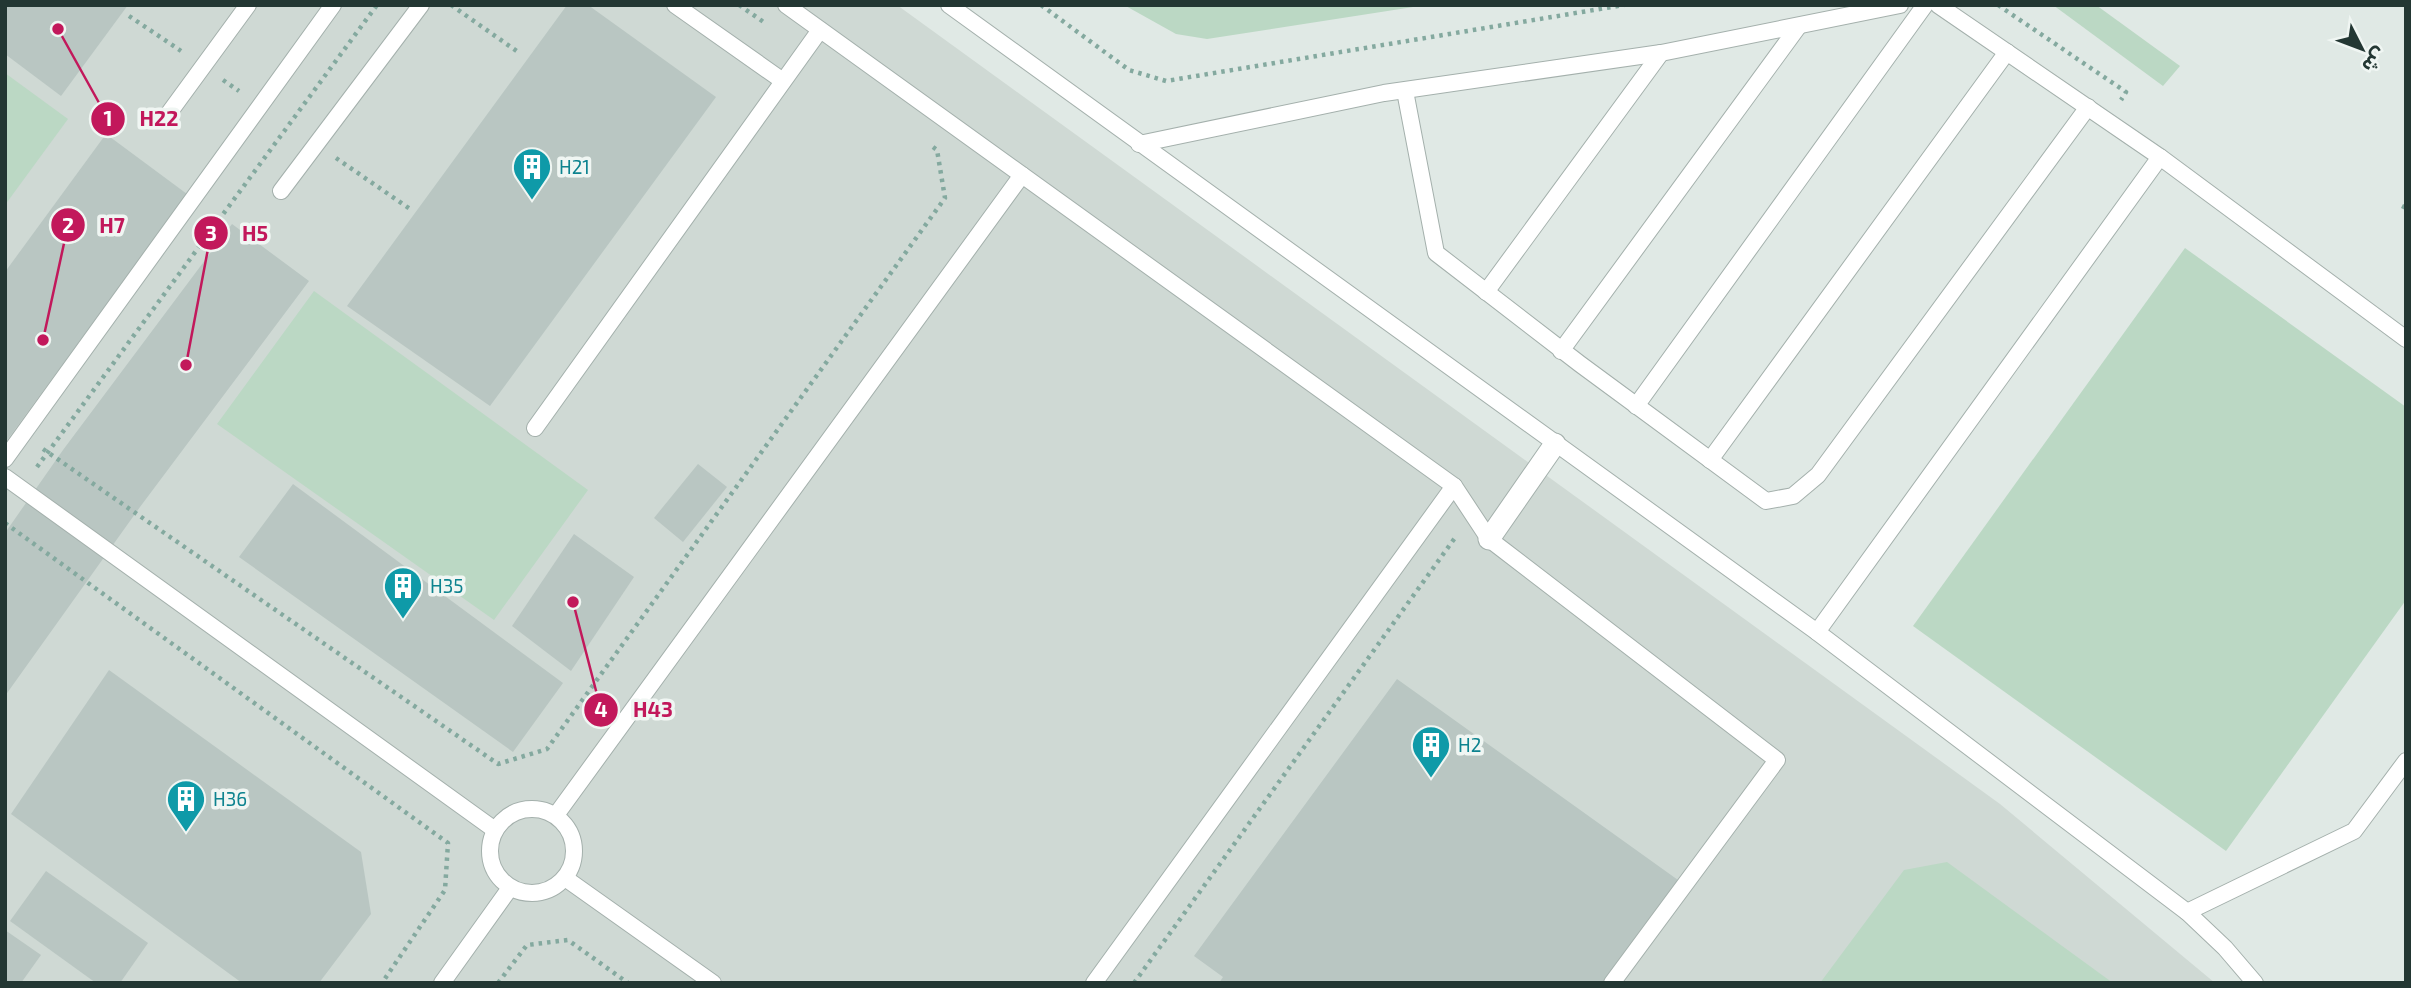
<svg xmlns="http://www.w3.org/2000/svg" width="2411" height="988" font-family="'Exo 2','Noto Sans Arabic',sans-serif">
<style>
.built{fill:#cfd9d4}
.green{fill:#bbd8c4}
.building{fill:#b9c6c2}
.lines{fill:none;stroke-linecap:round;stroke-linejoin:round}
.lane-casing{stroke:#a4b0ac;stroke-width:18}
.street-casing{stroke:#a4b0ac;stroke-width:23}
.path{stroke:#84a99f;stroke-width:4.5;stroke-dasharray:3.5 5;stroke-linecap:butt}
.lane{stroke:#fff;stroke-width:16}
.street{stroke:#fff;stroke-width:21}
.labels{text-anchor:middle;stroke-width:7;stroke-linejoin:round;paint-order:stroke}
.culture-label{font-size:19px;fill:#0d838f;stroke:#f0f6f3;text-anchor:start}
.leader{fill:none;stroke:#c2185b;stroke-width:2.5}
.callout-dot{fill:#c2185b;stroke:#f0f6f3;stroke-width:2.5}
.mark-label{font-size:21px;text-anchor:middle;font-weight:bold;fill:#fff}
.callout-label{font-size:21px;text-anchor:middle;font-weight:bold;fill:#c2185b;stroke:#f0f6f3;stroke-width:7;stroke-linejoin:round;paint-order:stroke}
</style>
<rect width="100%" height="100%" fill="#e0e9e5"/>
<path class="built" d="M5,5h892l1103,799 215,179h-2210z"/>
<g class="green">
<path d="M1124,5h302l-219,34 -31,-5z"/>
<path d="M2053,5h43l84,61 -17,20z"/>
<path d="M5,73l63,46 -63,86z"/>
<path d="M2185,248l221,159v193l-180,251 -313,-225z"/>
<path d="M314,291l274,199 -94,130 -277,-196z"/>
<path d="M1947,862l166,121h-293l84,-113z"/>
</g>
<g class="building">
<path d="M5,5h123l-67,91 -56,-42z"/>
<path d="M567,5h21l128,92 -226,309 -143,-100z"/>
<path d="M106,134l81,60 -182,249v-171z"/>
<path d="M232,224l77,57 -169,226 -135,189v-163l58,-83z"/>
<path d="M698,464l29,23 -44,55 -29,-24z"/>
<path d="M293,484l270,199 -50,69 -274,-195z"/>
<path d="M574,534l60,43 -63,94 -59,-45z"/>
<path d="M109,670l252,182 10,62 -52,69h-77l-231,-169z"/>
<path d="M1397,679l281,201 -76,103h-383l4,-6 -29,-21z"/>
<path d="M46,871l102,72 -28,40h-24l-86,-62z"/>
<path d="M5,930l36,25 -20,28h-16z"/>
</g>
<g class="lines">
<g class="lane-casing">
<g id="lane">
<path d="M675,5l108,76"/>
<path d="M786,5l668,481 35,53 288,221 -165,223"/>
<path d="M949,5l868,627 370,280 38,36 30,35"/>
<path d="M1405,91l31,162 144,111 186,137 27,-5 25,-21 270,-368"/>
<path d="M169,113l79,-108"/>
<path d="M1139,144l245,-51 277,-40 239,-48"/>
<path d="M2160,157l246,182"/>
<path d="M281,191l140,-186"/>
<path d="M1486,292l175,-239"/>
<path d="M1561,351l237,-324"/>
<path d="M1636,406l289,-401"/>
<path d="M535,428l285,-398"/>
<path d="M5,459l328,-454"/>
<path d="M1710,460l297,-408"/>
<path d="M5,477l490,353"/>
<path d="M1817,632l343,-475 -222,-152"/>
<circle cx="532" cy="851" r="42"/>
<path d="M556,815l466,-640"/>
<path d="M565,878l148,105"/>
<path d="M2187,912l167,-81 52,-70"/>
<path d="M442,983l68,-95"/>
<path d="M1094,983l360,-497"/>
</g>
</g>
<g class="street-casing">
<path id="street" d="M1489,539l66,-95"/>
</g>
<g class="path">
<path d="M451,5l67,47"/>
<path d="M739,5l26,18"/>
<path d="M1041,5l88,65 37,11 458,-76"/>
<path d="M1998,5l128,87 -5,8"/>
<path d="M129,16l52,35"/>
<path d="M223,80l16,11"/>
<path d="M336,158l74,51"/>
<path d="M2402,206l4,2"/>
<path d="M43,449l455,315 49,-15 398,-551 -8,-48 -4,-3"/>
<path d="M37,467l340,-462"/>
<path d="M5,523l443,320 -3,47 -63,93"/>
<path d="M498,983l29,-38 41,-5 60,43"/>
<path d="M1134,983l323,-448"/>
</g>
<use href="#lane" class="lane"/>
<use href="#street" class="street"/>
</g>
<defs>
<g id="building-pin" transform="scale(2.0125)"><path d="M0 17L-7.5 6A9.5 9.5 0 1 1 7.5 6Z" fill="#0f9aa8" stroke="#f0f6f3"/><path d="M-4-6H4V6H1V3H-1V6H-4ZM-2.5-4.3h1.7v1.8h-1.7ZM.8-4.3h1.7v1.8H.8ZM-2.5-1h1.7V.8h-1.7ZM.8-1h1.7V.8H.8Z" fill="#fff"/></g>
</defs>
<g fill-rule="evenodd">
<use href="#building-pin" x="532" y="167"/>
<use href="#building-pin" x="403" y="586"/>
<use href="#building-pin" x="1431" y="745"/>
<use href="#building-pin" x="186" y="799"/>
</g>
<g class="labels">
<g class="culture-label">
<text x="559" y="174">H21</text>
<text x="430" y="593">H35</text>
<text x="1458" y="752">H2</text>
<text x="213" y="806">H36</text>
</g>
</g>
<path class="leader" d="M58 29L108 119M43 340L68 225M186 365L211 233M573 602L601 710"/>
<g class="callout-dot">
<circle cx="58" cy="29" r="7"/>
<circle cx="43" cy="340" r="7"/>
<circle cx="186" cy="365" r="7"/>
<circle cx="573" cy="602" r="7"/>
<circle cx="108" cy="119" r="18"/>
<circle cx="68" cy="225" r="18"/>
<circle cx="211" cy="233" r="18"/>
<circle cx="601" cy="710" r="18"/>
</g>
<g class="mark-label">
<text x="108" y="126">1</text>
<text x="68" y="233">2</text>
<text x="211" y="241">3</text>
<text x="601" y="717">4</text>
</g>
<g class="callout-label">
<text x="159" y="126">H22</text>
<text x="112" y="233">H7</text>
<text x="255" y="241">H5</text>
<text x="653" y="717">H43</text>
</g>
<rect width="2411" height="988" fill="none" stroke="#233733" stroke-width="14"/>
<g transform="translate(2362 49) rotate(132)" stroke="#f0f6f3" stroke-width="5" paint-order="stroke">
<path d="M0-5L12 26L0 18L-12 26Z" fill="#233733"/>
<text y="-10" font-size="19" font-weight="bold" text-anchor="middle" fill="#233733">ش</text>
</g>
</svg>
